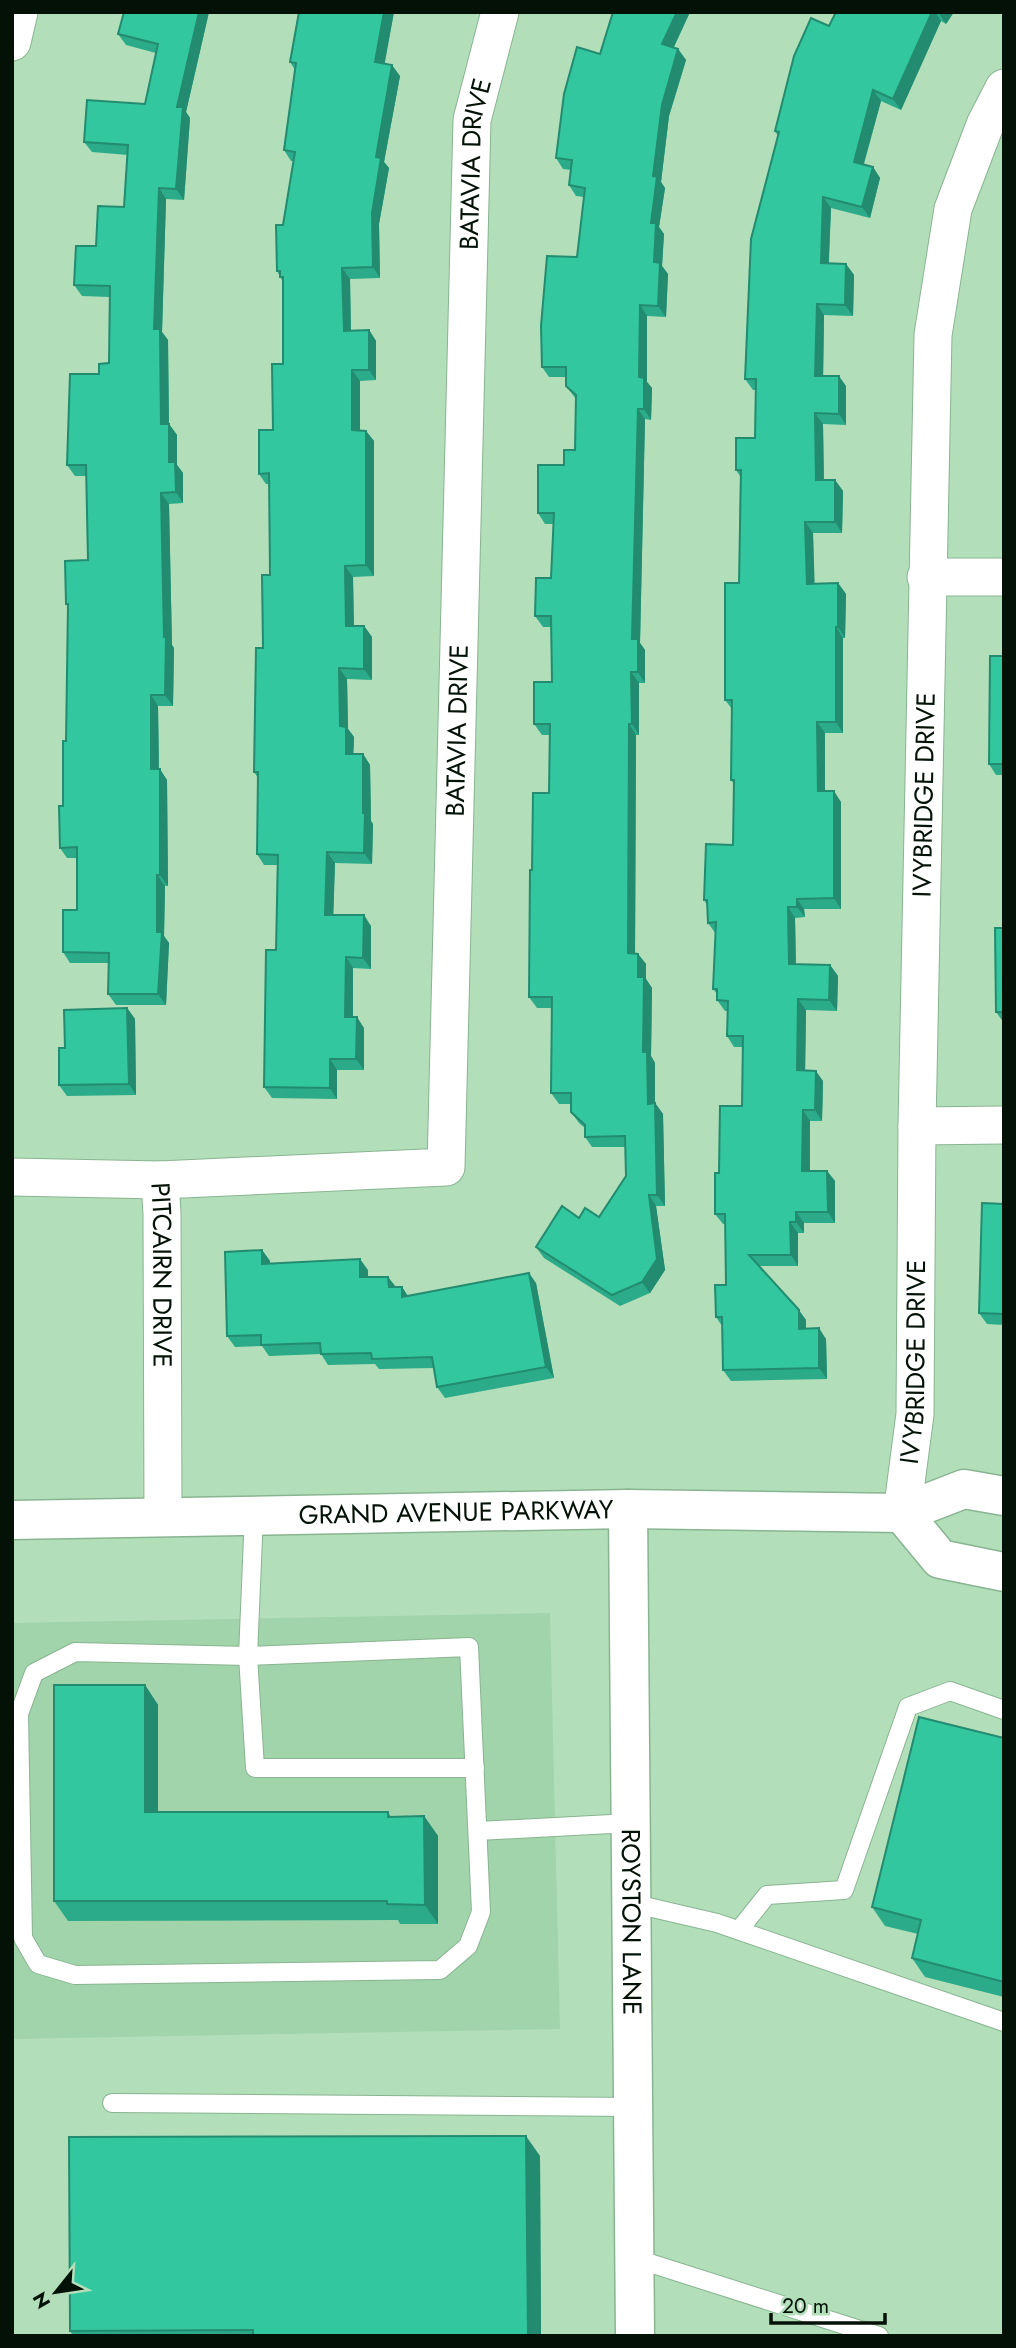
<svg xmlns="http://www.w3.org/2000/svg" width="1016" height="2348" font-family="Jost,sans-serif">
<style>
.built{fill:#a1d4ab}
.lines{fill:none;stroke-linecap:round;stroke-linejoin:round}
.lane-casing{stroke:#89b491;stroke-width:20}
.street-casing{stroke:#89b491;stroke-width:39}
.secondary-casing{stroke:#89b491;stroke-width:41}
.lane{stroke:#fff;stroke-width:18}
.street{stroke:#fff;stroke-width:37}
.secondary{stroke:#fff;stroke-width:38}
.wall{fill:#2bab89}
.shaded-wall{fill:#238b6f}
.building{fill:#32c79f;stroke:#238b6f;stroke-width:2}
.labels{text-anchor:middle;stroke-width:5;stroke-linejoin:round;paint-order:stroke}
.street-label{font-size:26px;fill:#031106;stroke:#b2dfba}
</style>
<rect width="100%" height="100%" fill="#b2dfba"/>
<path class="built" d="M550,1613l10,416 -548,10v-416z"/>
<g class="lines">
<g class="lane-casing">
<g id="lane">
<path d="M254,1514l-6,142 7,112h220"/>
<path d="M469,1647l12,265 -13,34 -28,24 -365,5 -37,-11 -15,-26 -4,-224 15,-41 41,-21 173,4z"/>
<path d="M478,1831l152,-8"/>
<path d="M631,1903l86,20 287,99"/>
<path d="M739,1930l28,-35 77,-5 64,-183 42,-16 54,19"/>
<path d="M112,2103l521,4"/>
<path d="M634,2258l245,78"/>
</g>
</g>
<g class="street-casing">
<g id="street">
<path d="M12,42l7,-30"/>
<path d="M926,577h78"/>
<path d="M917,1126l87,-1"/>
<path id="s1" d="M12,1177l148,3 2,34 1,303"/>
<path id="s2" d="M160,1180l286,-13 26,-1047 28,-108"/>
<path id="s3" d="M902,1513l13,-99 2,-288 16,-791 20,-126 32,-84 19,-37"/>
</g>
</g>
<g class="secondary-casing">
<g id="secondary">
<path id="s4" d="M628,1509l7,827"/>
<path d="M902,1513l38,46 64,13"/>
<path id="s5" d="M12,1520l616,-11 274,4 62,-24 40,7"/>
</g>
</g>
<use href="#lane" class="lane"/>
<use href="#street" class="street"/>
<use href="#secondary" class="secondary"/>
</g>
<g class="wall">
<path d="M209,12l-23,100 4,6 -6,82 -18,-1 -4,133 6,8 1,84 8,11v30l6,8v30l-14,1 3,141 2,3 -1,58h-15l1,63 8,11 1,106h-3l-1,50 5,7 -3,62h-50l-8,-11 1,-31h-39l-7,-11 14,-42v-52h-10l-7,-10 6,-107 2,-133 -2,-4 22,-44 -1,-84h-12l-8,-11 32,-91 10,-11 1,-66 -28,-1 -8,-11 22,-39 28,-39 4,-52 -36,-3 -8,-10 61,-38 11,-51 -30,-8 -8,-11z"/>
<path d="M299,12h95l-10,52 16,12 -16,86 5,6 -10,56 1,54 -30,1 1,52 18,-1 7,11v39l-16,1v50h6l8,10v135l-21,1 1,49h10l8,11v43l-25,-1 1,50 6,8 -1,17h10l7,11 1,56 2,3 -1,40 -37,-1 -2,52 38,11v43l-18,-1v49l11,11v42h-27v29l-65,-1 -8,-11 12,-137 1,-85h-13l-7,-11 1,-76 -4,-6 16,-197 -1,-91h-3l-7,-10 14,-44 10,-66v-82l-6,-11 6,-46 11,-64h-3l-7,-11 11,-80 -5,-8z"/>
<path d="M613,12h77l-16,35 4,2 8,11 -17,56 -8,66 4,6 -6,39 5,7 -2,32 6,8 -2,43 -19,-1v66l5,6 -1,32 -6,-1 -5,224 5,7v33h-6v52h-3l-1,218 3,1 8,10v15l6,9 -1,68 4,7v40l8,11 2,92h-9l9,64 -15,23 -30,13 -76,-48 -8,-11 43,-29 20,-1 27,-41v-29h-34l-7,-10v-9l-6,-5 -8,-11v-8h-12l-8,-11 1,-85h-15l-8,-11 3,-127 17,-77v-58h-7l-8,-11 18,-42 -1,-55h-8l-8,-11 16,-38 2,-54h-8l-7,-11 26,-48 11,-15 1,-51 -10,-13v-9h-17l-7,-10 35,-110 7,-60 -8,-1 -7,-11 2,-15 -8,-1 -7,-11 44,-104z"/>
<path d="M836,12h118l-8,12 -5,-3 -40,89 -20,-9 -17,63 9,3 7,11 -10,40 -39,-10 -2,55 17,1 8,11 -1,41 -29,-1 -1,61 23,10v39l-23,-1 1,56h11l8,11 -1,42h-29l1,51 24,-1 8,11 -1,44h-2v95h-18v58l16,11v107h-37l1,8 -10,1 1,46 34,1 8,11 -1,35 -31,-1 -1,60 18,11 -1,40h-12v50h17l8,10v42h-31v10h-6v33h-39l47,54v8l20,11 1,40 -96,2 -8,-11 -1,-44 -6,-9 10,-32 -1,-61h-2l-8,-10 4,-41 23,-67 1,-59h-9l-7,-11v-25h-2l-8,-11v-6l-4,-5 3,-55 -8,-11 -1,-18 -3,-5 29,-55 1,-61 -3,-4 1,-71 -7,-9 14,-117 1,-107 -4,-6 19,-32 1,-48h-3l-8,-11 33,-243 -3,-5z"/>
<path d="M1004,656v119h-8l-7,-11z"/>
<path d="M1004,928v95l-8,-11z"/>
<path d="M127,1008l8,11 1,76 -69,1 -8,-11 6,-37z"/>
<path d="M1004,1204v121l-17,-1 -8,-11z"/>
<path d="M262,1250l8,11v2l98,7v7l28,10h6l6,9 128,-13 18,95 -109,20 -8,-11 -3,-19 -55,1 -4,-5 -47,1 -7,-11 -52,2 -7,-10 -27,1 -8,-11z"/>
<path d="M145,1685l13,20v107h230l3,5 33,-1 14,20v88h-38l-2,-4 -330,1 -14,-20z"/>
<path d="M1004,1738v259l-79,-20 -13,-19 6,-24 -33,-8 -13,-19z"/>
<path d="M540,2156l1,180h-468l-3,-5z"/>
</g>
<g class="shaded-wall">
<path d="M199,12h10l-23,100 4,6 -6,82 -8,-11 1,-82z"/>
<path d="M384,12h10l-11,61 -8,-11z"/>
<path d="M677,12h13l-20,43 -8,-11z"/>
<path d="M932,12h3l6,9 -40,89 -8,-11z"/>
<path d="M940,12h14l-8,12 -7,-11z"/>
<path d="M678,49l8,11 -17,56 -8,66 4,6 -6,39 5,7 -2,32 6,8 -2,43 -8,-11 -7,-83 2,-47 9,-71z"/>
<path d="M392,65l8,11 -16,86 5,6 -10,56 1,54 -7,-11 -1,-54 4,-56z"/>
<path d="M873,90l8,11 -20,72 -7,-11z"/>
<path d="M873,167l7,11 -10,40 -8,-11z"/>
<path d="M159,188l7,11 -4,133 6,8 1,95 -8,-11 -7,-95z"/>
<path d="M823,197l8,11 -3,66 -7,-11z"/>
<path d="M846,264l8,11 -1,41 -8,-11z"/>
<path d="M342,268l8,11 1,62 -7,-10z"/>
<path d="M817,304l7,11 -1,71 -8,-10z"/>
<path d="M640,305l7,11v66l5,6 -1,32 -7,-11 -5,-32z"/>
<path d="M369,330l7,11v39l-7,-10z"/>
<path d="M352,370l8,11v60l-8,-11z"/>
<path d="M839,376l7,10v39l-7,-11z"/>
<path d="M638,409l7,10 -5,224 5,7v33l-7,-11 -6,-33z"/>
<path d="M815,413l8,11 1,67 -8,-11z"/>
<path d="M169,424l8,11v30l6,8v30l-7,-11 -7,-30z"/>
<path d="M366,431l8,10v135l-8,-11z"/>
<path d="M835,480l8,11 -1,42 -7,-11z"/>
<path d="M161,493l8,11 3,141 2,3 -1,58 -8,-11z"/>
<path d="M805,522l8,11 2,62 -8,-11z"/>
<path d="M345,566l8,11 1,60 -8,-11z"/>
<path d="M838,583l8,11 -1,44 -7,-11z"/>
<path d="M364,626l8,11v43l-8,-11z"/>
<path d="M836,627l7,11v95l-7,-11z"/>
<path d="M339,668l8,11 1,50 6,8 -1,28 -7,-11 -6,-28z"/>
<path d="M631,672l8,11v52l-7,-11z"/>
<path d="M151,695l7,11 1,74 -8,-11z"/>
<path d="M817,722l8,11v68l-7,-10z"/>
<path d="M629,724l7,11 -1,229 -7,-11z"/>
<path d="M363,754l7,11 1,56 2,3 -1,40 -8,-11z"/>
<path d="M160,769l7,11 1,106 -8,-11z"/>
<path d="M834,791l7,11v107l-7,-11z"/>
<path d="M327,852l8,11 -2,63 -8,-11z"/>
<path d="M157,875l8,11 -1,50 5,7 -3,62 -8,-11 -1,-62z"/>
<path d="M797,899l7,10 1,8 -8,-10z"/>
<path d="M788,907l7,11 1,57 -7,-11z"/>
<path d="M364,915l7,11v43l-8,-11z"/>
<path d="M638,954l8,10v15l6,9 -1,68 4,7v40l8,11 2,92 -8,-11 -14,-143 -5,-75z"/>
<path d="M346,957l7,11v60l-8,-11z"/>
<path d="M830,965l8,11 -1,35 -8,-11z"/>
<path d="M798,999l8,11 -1,71 -8,-11z"/>
<path d="M127,1008l8,11 1,76 -7,-11z"/>
<path d="M357,1017l7,11v42l-8,-11z"/>
<path d="M330,1059l7,11v29l-7,-11z"/>
<path d="M816,1071l7,10 -1,40 -7,-11z"/>
<path d="M803,1110l7,11v61l-8,-11z"/>
<path d="M827,1171l8,10v42l-7,-11z"/>
<path d="M649,1195l7,11 9,64 -15,23 -8,-11z"/>
<path d="M796,1212l8,11v10l-8,-11z"/>
<path d="M790,1222l8,11v33l-7,-11z"/>
<path d="M262,1250l8,11v14l-8,-11z"/>
<path d="M360,1259l8,11v18l-8,-11z"/>
<path d="M529,1273l7,10 18,95 -8,-11z"/>
<path d="M388,1277l8,10h-7z"/>
<path d="M402,1287l7,11 -7,-1z"/>
<path d="M799,1310l7,10v19l-7,-10z"/>
<path d="M819,1328l7,11 1,40 -8,-11z"/>
<path d="M145,1685l13,20v126l-13,-19z"/>
<path d="M424,1816l14,20v88l-13,-19z"/>
<path d="M526,2136l14,20 1,180h-13z"/>
</g>
<g class="building">
<path d="M124,12h75l-22,95h6l-7,82 -17,-1 -5,141h6l1,95h8v38h6l1,30 -15,1 3,144h2l-1,58h-14v74h9v106h-3v57h5l-4,62h-50l1,-41 -46,-1v-42h14v-63l-17,1 -1,-42h4v-65h3l2,-137h-2l-1,-43 23,-1 -2,-95h-19l3,-91h29v-10l10,-1 1,-77 -36,-1 2,-39h20l2,-40 26,1 4,-62 -44,-3 3,-42 58,4 13,-60 -40,-10z"/>
<path d="M299,12h85l-9,50 17,3 -16,92 5,1 -9,55 1,54 -31,1 2,63 25,-1v40h-17v60l14,1v134l-21,1 1,60h18v43l-25,-1 1,58 6,1v27h17v59h2l-1,40 -37,-1 -2,63h39l-1,43 -17,-1 -1,60h12l-1,42h-26v29l-66,-1 2,-137h10l2,-95 -21,-1 1,-82h-4l2,-124h7l-1,-73h8l-1,-102 -10,1v-44h14l-1,-66h11v-87h-3v-6h-3l-1,-46h7l12,-73 -11,-2 12,-87 -6,-1z"/>
<path d="M613,12h64l-15,32 16,5 -16,56 -9,71 4,1 -6,46h5l-2,39 6,1 -2,43 -18,-1 -1,72 5,1v31h-6l-6,230h6v33h-7l1,52h-3l-1,229 10,1v23h6l-1,75h4l1,52 7,-1 2,92h-8l8,64 -15,23 -30,13 -76,-48 26,-41 17,12 6,-10 14,9 27,-41 -1,-40 -40,1v-12l-14,-13v-19h-20l1,-96h-23l1,-127h2l1,-77h16l1,-69h-16v-42h18l-1,-66h-16l1,-38h15l3,-65h-16v-48h26v-15h11l1,-55 -10,-9v-19h-24l-1,-41 6,-70 30,1 8,-69 -16,-3 3,-25 -16,-2 8,-64 13,-47 23,7z"/>
<path d="M836,12h96l-39,87 -20,-9 -19,72 19,5 -11,40 -39,-10 -2,66 25,1 -1,41 -28,-1 -2,72h24v38l-24,-1 1,67h19v42h-30l2,62 31,-1v44h-2v95h-19l1,69h16v107l-37,1v8h-9l1,57 41,1 -1,35 -31,-1 -1,71 19,1 -1,39h-12l-1,61h25l1,41h-32v10h-6l1,33h-42l50,55v19l20,-1v40l-96,2 -1,-53h-6l-1,-32h11l-1,-71h-10v-41h4l1,-67h22l1,-70h-16l1,-35 -11,-1v-11h-4l3,-67 -8,1 -1,-23h-3l2,-56 27,1 1,-65h-3l1,-80h-7v-117h14l2,-113h-5v-32h19l1,-59h-11l6,-140 28,-107 -4,-1 19,-75 17,-38 18,8z"/>
<path d="M990,656h14v108h-15z"/>
<path d="M995,928h9v84h-8z"/>
<path d="M127,1008l2,76 -70,1v-37h6l-1,-38z"/>
<path d="M982,1203l22,1v110l-25,-1z"/>
<path d="M262,1250v14l98,-5v18h28l1,10h13v10l127,-24 17,94 -109,20 -5,-30 -60,2 -1,-6 -50,1 -1,-11 -59,2v-10l-34,1 -2,-84z"/>
<path d="M54,1685h91v127h243v5l36,-1 1,89 -38,-1v-3h-333z"/>
<path d="M919,1717l85,21v244l-92,-24 9,-38 -49,-13z"/>
<path d="M526,2136l2,200h-275v-6l-183,1 -1,-194z"/>
</g>
<g class="labels">
<g class="street-label">
<text dy="9" stroke="none"><textPath href="#s2" startOffset="1290">BATAVIA DRIVE</textPath></text>
<text dy="9" stroke="none"><textPath href="#s2" startOffset="723">BATAVIA DRIVE</textPath></text>
<text dy="9" stroke="none"><textPath href="#s3" startOffset="719">IVYBRIDGE DRIVE</textPath></text>
<text dy="9" stroke="none"><textPath href="#s1" startOffset="243">PITCAIRN DRIVE</textPath></text>
<text dy="9" stroke="none"><textPath href="#s3" startOffset="152">IVYBRIDGE DRIVE</textPath></text>
<text dy="9" stroke="none"><textPath href="#s5" startOffset="444">GRAND AVENUE PARKWAY</textPath></text>
<text dy="9" stroke="none"><textPath href="#s4" startOffset="413">ROYSTON LANE</textPath></text>
</g>
</g>
<rect width="1016" height="2348" fill="none" stroke="#031106" stroke-width="28"/>
<g transform="translate(56 2292) rotate(240)" stroke="#b2dfba" stroke-width="5" paint-order="stroke">
<path d="M0-5L12 26L0 18L-12 26Z" fill="#031106"/>
<text y="-10" font-size="19" font-weight="bold" text-anchor="middle" fill="#031106">N</text>
</g>
<path d="M771 2313v10h114v-10" fill="none" stroke="#031106" stroke-width="3.5"/>
<text x="782" y="2313" font-size="21" fill="#031106" stroke="#b2dfba" stroke-width="5" paint-order="stroke">20 m</text>
</svg>
